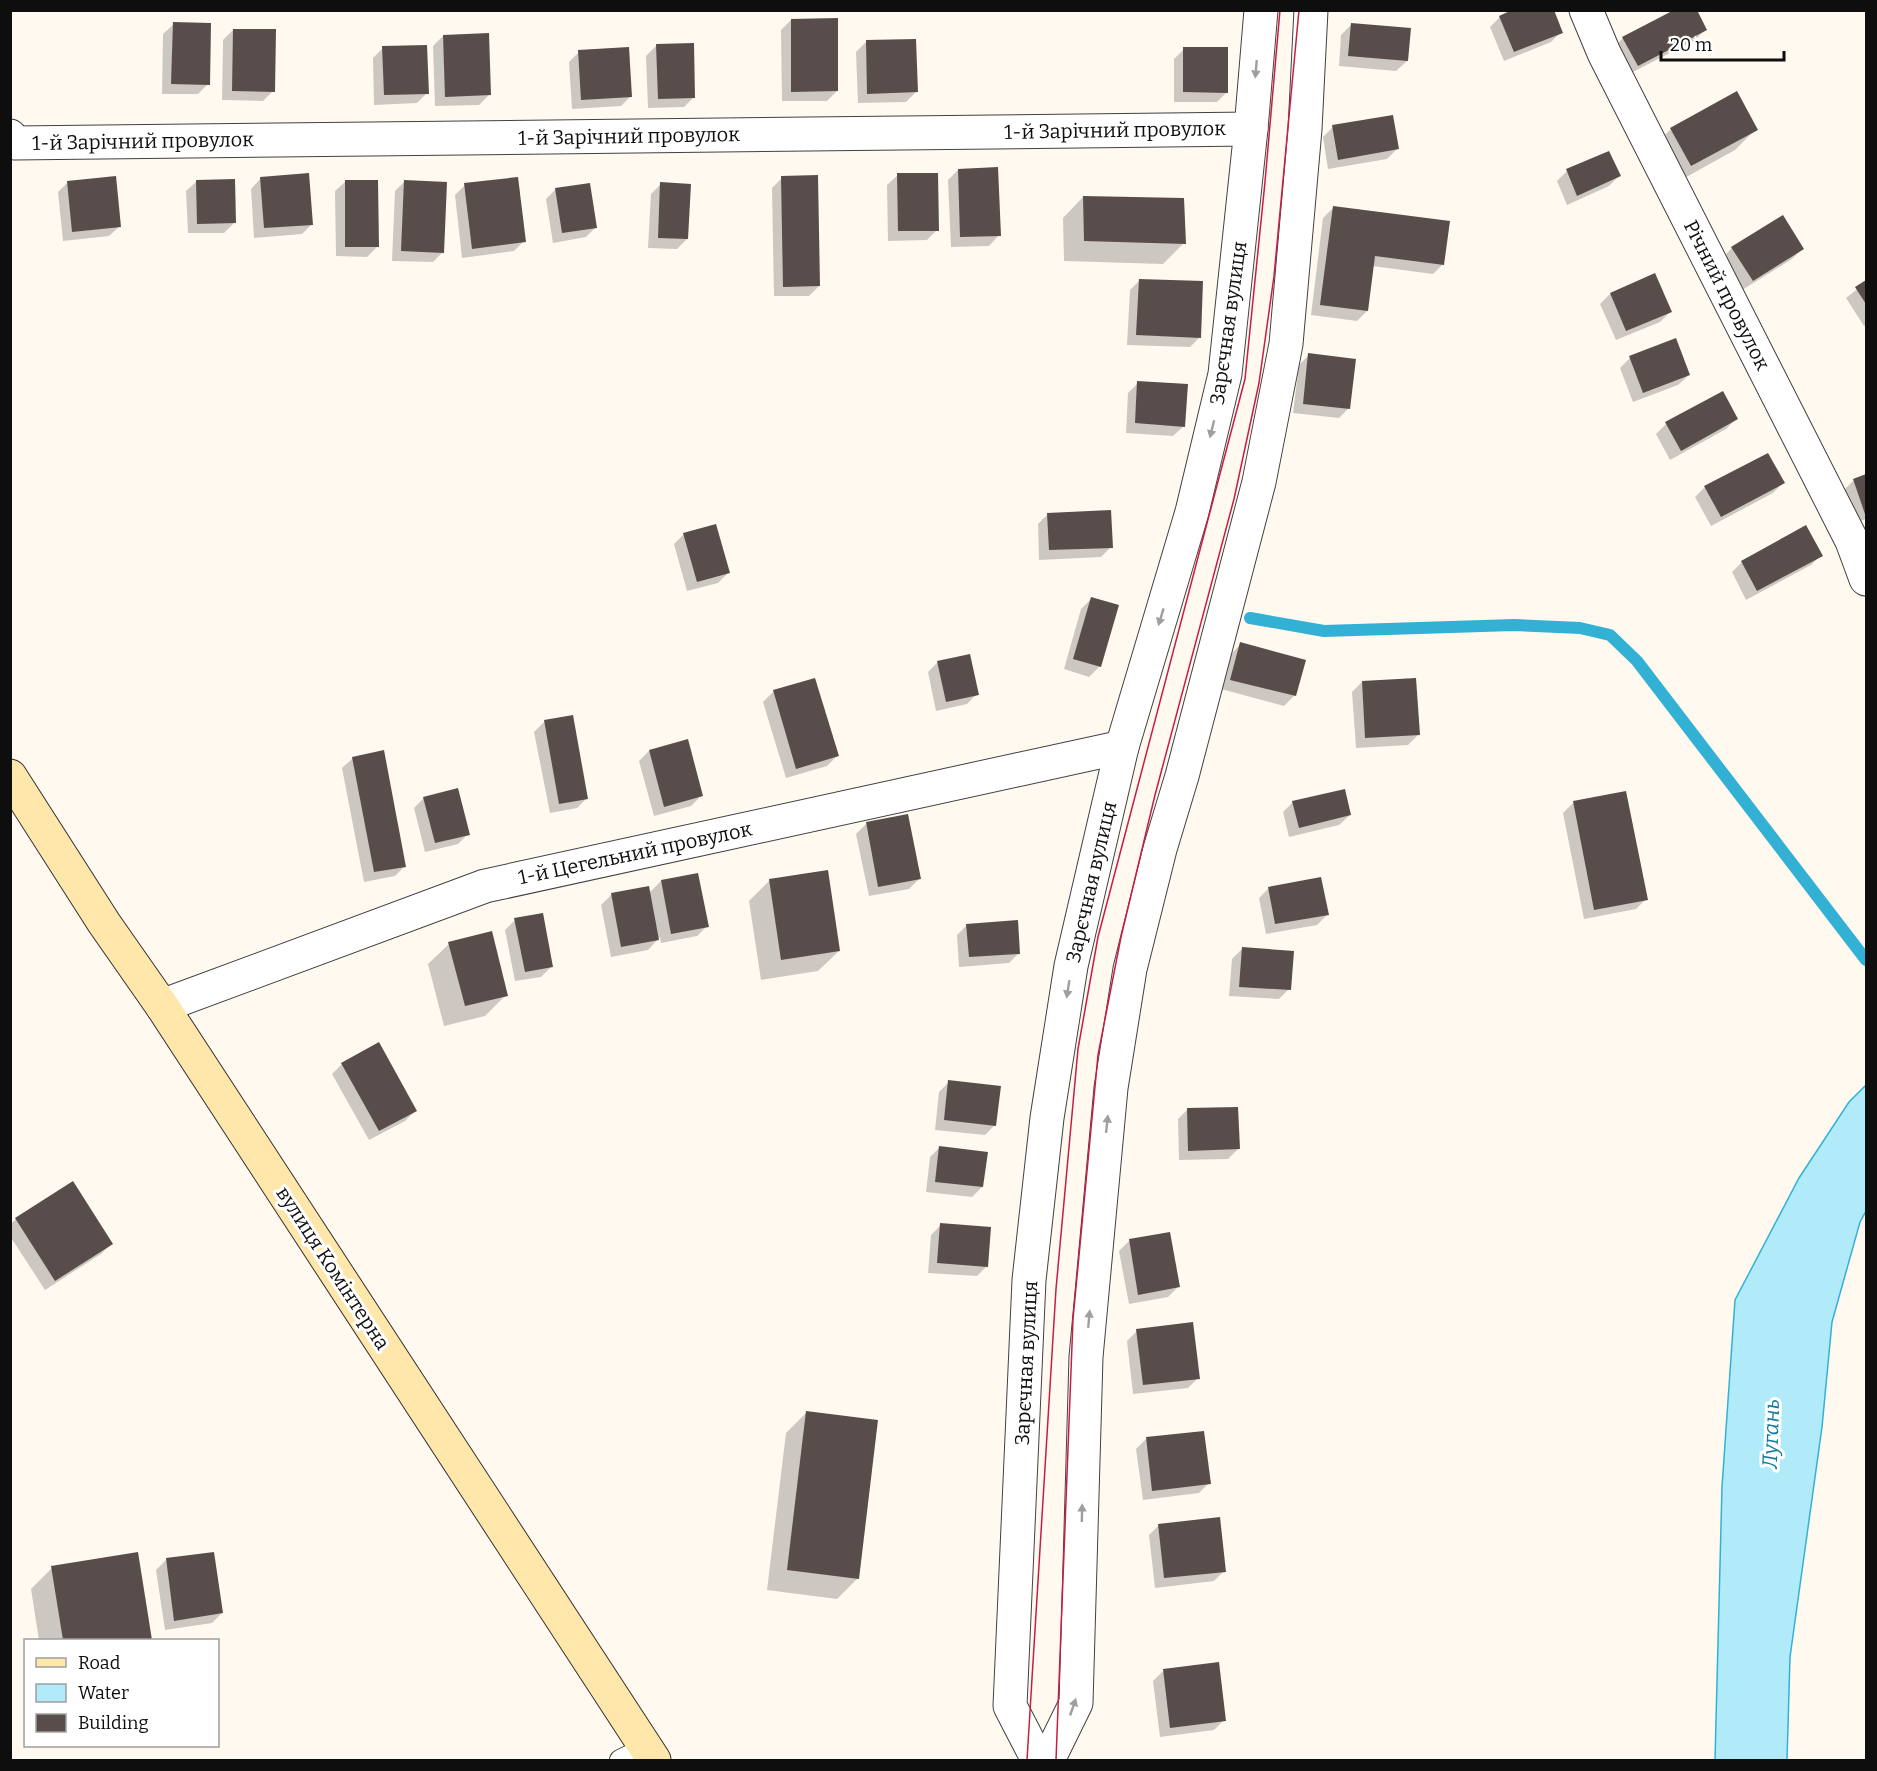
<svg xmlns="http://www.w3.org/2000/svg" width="1877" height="1771" font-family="Bitter,serif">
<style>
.water{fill:#b1ebfa;stroke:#33b1d5;stroke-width:1.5}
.shadow{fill:#0003}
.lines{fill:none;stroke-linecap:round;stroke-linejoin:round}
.stream{stroke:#33b1d5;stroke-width:12}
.building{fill:#584d4a}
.lane-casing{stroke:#414141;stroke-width:22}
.street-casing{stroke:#414141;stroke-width:35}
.secondary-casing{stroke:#303030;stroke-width:35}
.lane{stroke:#fff;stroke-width:20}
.street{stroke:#fff;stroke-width:33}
.secondary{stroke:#ffe7ab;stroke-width:33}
.tram{stroke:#c81d43;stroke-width:1.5}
.oneway{fill:#9f9f9f}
.labels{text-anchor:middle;stroke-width:6;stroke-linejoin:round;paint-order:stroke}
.street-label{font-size:20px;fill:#0e0e0e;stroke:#fff}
.water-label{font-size:21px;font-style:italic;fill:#0f7ba1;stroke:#fff}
</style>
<rect width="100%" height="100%" fill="#fff9f0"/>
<path class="water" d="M1866,1085v126l-6,11 -28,100 -10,105 -32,230 -3,103h-72l7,-273 13,-187 64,-122 50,-76z"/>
<g class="shadow">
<path d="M1500,17l61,15 -10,10 -47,19 -14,-34z"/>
<path d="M791,20l46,71 -10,10h-45l-1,-71z"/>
<path d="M174,24l34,60 -10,10h-36l1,-60z"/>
<path d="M1351,25l56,36 -11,10 -57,-5 2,-31z"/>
<path d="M233,30l40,61 -10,10 -41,-1 1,-60z"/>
<path d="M1705,30l-10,10 -68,35 -14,-27 10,-10z"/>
<path d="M443,36l46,59 -10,10 -44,1 -2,-60z"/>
<path d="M866,42l50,50 -10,10 -48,1 -2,-51z"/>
<path d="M656,46l38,51 -10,10 -36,1 -2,-52z"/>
<path d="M383,48l44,45 -10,10 -43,2 -1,-47z"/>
<path d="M1184,49l43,43 -10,10h-43v-43z"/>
<path d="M579,52l52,44 -10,10 -49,3 -3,-47z"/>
<path d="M1333,127l64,22 -10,10 -59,10 -5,-32z"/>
<path d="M1671,129h85l-21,21 -65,36 -20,-36z"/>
<path d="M1609,153l10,23 -10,10 -42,19 -10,-24 10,-10z"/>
<path d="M958,170l41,65 -10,11 -38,1 -3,-67z"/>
<path d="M898,175l39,55 -10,10 -39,1 -1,-56z"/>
<path d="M261,178l51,46 -10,10 -48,4 -3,-49z"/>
<path d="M782,178l37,108 -10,10h-35l-2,-108z"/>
<path d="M197,181l37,42 -10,10h-36l-2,-42z"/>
<path d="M346,181l31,66 -10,10 -31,-1 -1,-65z"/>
<path d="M405,181l38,71 -10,10 -41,-1 3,-70z"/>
<path d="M68,182l52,44 -11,10 -46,5 -5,-49z"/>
<path d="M661,184l26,55 -10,10 -29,-1 3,-54z"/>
<path d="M465,185l59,56 -10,10 -52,7 -7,-63z"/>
<path d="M556,189l40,38 -10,10 -33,6 -7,-44z"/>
<path d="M1083,197l101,46 -21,21 -99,-3 -1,-43z"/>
<path d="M1333,208l110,56 -10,10 -61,-8 -5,45 -10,10 -46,-6 12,-97z"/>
<path d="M1732,248l70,1 -10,10 -50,31 -20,-32z"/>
<path d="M1140,280l60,57 -10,10 -63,-2 3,-55z"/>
<path d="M1866,282v43l-2,1 -18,-28z"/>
<path d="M1610,294l60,18 -10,10 -44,18 -16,-36z"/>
<path d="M1309,355l40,53 -10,10 -46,-5 6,-48z"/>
<path d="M1630,358l59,17 -11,10 -45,17 -13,-34z"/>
<path d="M1138,383l46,43 -11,10 -47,-3 2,-40z"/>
<path d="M1736,419l-10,10 -56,31 -14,-26 10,-10z"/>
<path d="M1866,476v43l-11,4 -11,-33 10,-10z"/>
<path d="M1783,483l-10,10 -62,33 -16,-29 10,-10z"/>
<path d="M1048,514l63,33 -10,10 -62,3 -1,-36z"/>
<path d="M684,534l44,39 -10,10 -31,8 -13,-47z"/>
<path d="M1821,555l-10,10 -65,35 -14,-28 10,-10z"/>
<path d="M1091,599l26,7 -18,61 -10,10 -25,-8 17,-60z"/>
<path d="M1241,644l54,51 -11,11 -63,-17 10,-35z"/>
<path d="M938,662l39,32 -10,10 -31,7 -8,-39z"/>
<path d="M814,679l23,77 -10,10 -41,12 -23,-76 10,-10z"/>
<path d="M1362,682l56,53 -10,10 -52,3 -4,-56z"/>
<path d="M571,717l16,81 -10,10 -27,5 -16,-81 10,-10z"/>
<path d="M649,751l52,45 -10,10 -37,10 -15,-55z"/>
<path d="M353,758l52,108 -10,10 -31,6 -22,-114z"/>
<path d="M1625,793l21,106 -10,10 -52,10 -21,-106 10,-10z"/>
<path d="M424,798l44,36 -10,10 -33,8 -11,-44z"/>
<path d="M1293,802l57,13 -11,10 -50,12 -6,-25z"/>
<path d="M866,824l53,55 -10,10 -40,7 -13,-62z"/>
<path d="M770,880l69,71 -21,20 -57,9 -12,-79z"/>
<path d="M661,881l46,45 -10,10 -36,7 -1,-6 -12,13 -37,7 -10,-52 10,-10 38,-2z"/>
<path d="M1269,888l58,27 -10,10 -51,9 -7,-36z"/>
<path d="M515,920l36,47 -10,10 -26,4 -10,-51z"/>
<path d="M967,925l52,28 -10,10 -50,4 -2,-32z"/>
<path d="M449,944l57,51 -21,21 -41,10 -16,-62z"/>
<path d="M1242,949l47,40 -10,10 -50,-3 3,-37z"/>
<path d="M342,1064l73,47 -10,10 -36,19 -37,-66z"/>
<path d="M949,1082l46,43 -10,10 -50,-5 4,-38z"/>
<path d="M1188,1109l50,40 -10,10 -49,1 -1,-41z"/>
<path d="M940,1147l42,40 -10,10 -46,-5 4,-35z"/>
<path d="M16,1219l95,25 -10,10 -56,36 -35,-54v-11z"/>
<path d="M941,1225l46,41 -10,10 -49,-3 3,-38z"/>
<path d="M1129,1241l49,46 -10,10 -39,7 -10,-53z"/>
<path d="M1137,1331l61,47 -10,10 -55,6 -6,-53z"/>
<path d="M807,1412l51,166 -21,21 -70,-9 19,-157z"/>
<path d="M1146,1439l63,44 -10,10 -56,7 -7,-51z"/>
<path d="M1159,1525l65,46 -10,10 -59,7 -6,-53z"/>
<path d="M137,1554l14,86h-112l-8,-51 21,-21z"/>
<path d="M166,1560l56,53 -10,10 -47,7 -9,-60z"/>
<path d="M1163,1671l61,49 -10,10 -54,7 -7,-56z"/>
</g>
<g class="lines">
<path class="stream" d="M1250,618l74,13 190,-6 66,3 30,7 27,26 229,299"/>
</g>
<g class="building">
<path d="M1512,10h42l9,23 -49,19 -15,-36z"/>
<path d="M1674,10h23l10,20 -69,36 -16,-29z"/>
<path d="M838,18v73l-47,1v-73z"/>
<path d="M173,22l38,1 -1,62 -39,-1z"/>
<path d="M1351,23l60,5 -3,33 -60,-5z"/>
<path d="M233,29h43l-1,63 -43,-1z"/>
<path d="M489,33l2,62 -46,2 -2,-62z"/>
<path d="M916,39l2,53 -51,2 -1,-54z"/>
<path d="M694,43l1,55 -37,1 -2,-55z"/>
<path d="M427,45l2,49 -45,1 -2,-49z"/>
<path d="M629,47l3,50 -51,3 -3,-50z"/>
<path d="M1183,47h45v46l-45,-1z"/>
<path d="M1737,91l21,39 -67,36 -21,-38z"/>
<path d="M1393,115l6,34 -61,11 -6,-35z"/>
<path d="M1609,151l12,25 -44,20 -11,-27z"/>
<path d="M998,167l3,69 -41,1 -2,-68z"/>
<path d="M309,173l4,52 -49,3 -4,-51z"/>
<path d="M897,173h41l1,58h-41z"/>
<path d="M818,175l2,111 -37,1 -2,-111z"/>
<path d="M116,176l5,51 -49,5 -5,-51z"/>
<path d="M518,177l8,65 -54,7 -8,-66z"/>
<path d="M235,179l1,44 -39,1 -1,-44z"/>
<path d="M345,180h33l1,67h-34z"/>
<path d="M404,180l43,2 -3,71 -43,-2z"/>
<path d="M660,182l31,2 -3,55 -30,-1z"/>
<path d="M590,183l7,45 -35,5 -7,-45z"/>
<path d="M1083,196l101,2 2,46 -102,-3z"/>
<path d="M1333,206l117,15 -6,44 -69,-9 -7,55 -48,-6z"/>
<path d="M1783,215l21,34 -51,32 -22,-34z"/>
<path d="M1655,273l17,39 -46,19 -16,-38z"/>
<path d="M1139,279l64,2 -2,57 -65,-3z"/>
<path d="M1866,280v24l-11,-17z"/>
<path d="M1676,338l14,37 -47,18 -14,-37z"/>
<path d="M1308,353l48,6 -6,50 -47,-5z"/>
<path d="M1137,381l51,3 -3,43 -50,-4z"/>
<path d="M1723,391l15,28 -57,32 -16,-29z"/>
<path d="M1768,453l17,30 -64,34 -17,-31z"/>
<path d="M1866,474v43l-13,-38z"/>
<path d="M1111,510l2,38 -64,2 -2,-37z"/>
<path d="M716,524l14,49 -33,9 -14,-49z"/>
<path d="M1806,525l17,31 -66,35 -16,-30z"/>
<path d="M1091,597l28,8 -18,62 -28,-8z"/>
<path d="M1240,642l66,18 -10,36 -66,-16z"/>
<path d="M970,654l9,41 -33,7 -9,-41z"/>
<path d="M815,678l24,78 -43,13 -23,-79z"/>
<path d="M1416,678l4,57 -55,3 -3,-57z"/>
<path d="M573,715l15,84 -29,5 -15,-84z"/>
<path d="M688,739l15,57 -39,11 -15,-57z"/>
<path d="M384,750l22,117 -32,5 -22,-115z"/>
<path d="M458,788l12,47 -35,8 -12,-46z"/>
<path d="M1345,789l6,26 -52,13 -7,-27z"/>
<path d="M1626,791l22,109 -54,10 -21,-109z"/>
<path d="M908,814l13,65 -43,8 -12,-65z"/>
<path d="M828,870l12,81 -59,9 -12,-81z"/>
<path d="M698,873l11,54 -38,7 -10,-54z"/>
<path d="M1321,877l8,38 -54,9 -7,-37z"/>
<path d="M649,886l10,54 -38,7 -10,-54z"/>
<path d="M543,913l10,54 -28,5 -11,-54z"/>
<path d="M1018,920l2,34 -51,3 -3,-33z"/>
<path d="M492,931l16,65 -43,10 -17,-64z"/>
<path d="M1242,947l52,4 -3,39 -52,-3z"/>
<path d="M379,1042l38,69 -38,20 -38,-68z"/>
<path d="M948,1080l53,6 -5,40 -52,-6z"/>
<path d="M1238,1107l2,42 -52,2 -1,-43z"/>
<path d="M939,1146l49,6 -5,35 -48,-5z"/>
<path d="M73,1181l40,63 -58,37 -40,-63z"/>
<path d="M940,1223l51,4 -3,40 -51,-4z"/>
<path d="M1170,1232l10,55 -42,8 -9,-56z"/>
<path d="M1193,1322l7,57 -57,6 -7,-56z"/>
<path d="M806,1411l72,9 -19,159 -72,-9z"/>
<path d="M1204,1431l7,53 -59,7 -6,-54z"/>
<path d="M1220,1517l6,55 -62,6 -6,-54z"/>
<path d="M138,1552l14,88h-89l-12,-74z"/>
<path d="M214,1552l9,61 -49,8 -8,-63z"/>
<path d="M1219,1662l7,59 -56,7 -7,-59z"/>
</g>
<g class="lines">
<g class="lane-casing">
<path id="lane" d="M620,1760l26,-13"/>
</g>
<g class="street-casing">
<g id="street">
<path d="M1586,10l18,43 248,488 14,38"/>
<path d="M10,136l4,7 1237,-14"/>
<path d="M162,1006l323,-120 637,-139"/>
<path d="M1038,1760l-28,-54 19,-426 18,-162 24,-152 51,-219 70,-235 33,-138 26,-245 10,-119"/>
<path d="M1048,1760l28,-57 10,-346 25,-269 19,-119 30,-120 22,-73 77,-294 27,-138 19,-215 6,-119"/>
</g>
</g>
<g class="secondary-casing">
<path id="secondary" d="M10,776l94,147 58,83 492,754"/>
</g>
<use href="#lane" class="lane"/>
<use href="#street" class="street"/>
<use href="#secondary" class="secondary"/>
<g class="tram">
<path d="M1027,1760l29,-471 22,-240 20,-112 147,-558 20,-197 15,-172"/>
<path d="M1056,1760l17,-441 25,-264 23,-118 34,-142 79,-296 25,-116 15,-107 25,-266"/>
</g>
</g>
<defs><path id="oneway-solid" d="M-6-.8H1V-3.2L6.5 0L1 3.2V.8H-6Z" transform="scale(1.5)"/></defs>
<g class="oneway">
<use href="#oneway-solid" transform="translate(1256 69) rotate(95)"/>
<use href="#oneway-solid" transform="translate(1212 429) rotate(104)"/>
<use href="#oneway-solid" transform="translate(1161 617) rotate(107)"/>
<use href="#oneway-solid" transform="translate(1068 989) rotate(99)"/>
<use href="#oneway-solid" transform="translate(1107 1124) rotate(-84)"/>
<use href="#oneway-solid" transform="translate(1089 1319) rotate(-85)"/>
<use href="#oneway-solid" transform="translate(1082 1513) rotate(-89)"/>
<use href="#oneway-solid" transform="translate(1073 1707) rotate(-71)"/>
</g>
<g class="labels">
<g class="street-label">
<text transform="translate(1115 130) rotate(-1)" y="7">1-й Зарічний провулок</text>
<text transform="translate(629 136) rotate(-1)" y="7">1-й Зарічний провулок</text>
<text transform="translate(143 141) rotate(-1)" y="7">1-й Зарічний провулок</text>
<text transform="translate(1727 295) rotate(63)" y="7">Річний провулок</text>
<text transform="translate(1228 323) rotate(-82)" y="7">Зарєчная вулиця</text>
<text transform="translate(635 853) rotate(-12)" y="7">1-й Цегельний провулок</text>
<text transform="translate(1091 882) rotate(-77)" y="7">Зарєчная вулиця</text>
<text transform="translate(333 1268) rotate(57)" y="7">вулиця Комінтерна</text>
<text transform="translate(1026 1363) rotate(-87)" y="7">Зарєчная вулиця</text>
</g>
<g class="water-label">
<text transform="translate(1771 1434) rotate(-88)" y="7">Лугань</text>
</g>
</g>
<rect width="1877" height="1771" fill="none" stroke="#0e0e0e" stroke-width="24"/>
<rect x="24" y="1639" width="195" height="108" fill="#ffffff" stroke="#9f9f9f" stroke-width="1.5"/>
<rect x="36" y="1658" width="30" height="9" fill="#ffe7ab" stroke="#9f9f9f" stroke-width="1.5"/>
<text x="78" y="1669" font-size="18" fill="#0e0e0e">Road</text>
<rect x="36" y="1684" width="30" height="18" fill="#b1ebfa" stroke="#9f9f9f" stroke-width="1.5"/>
<text x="78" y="1699" font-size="18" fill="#0e0e0e">Water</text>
<rect x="36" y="1714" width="30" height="18" fill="#584d4a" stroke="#9f9f9f" stroke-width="1.5"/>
<text x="78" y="1729" font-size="18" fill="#0e0e0e">Building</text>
<path d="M1661 51v9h123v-9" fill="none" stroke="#0e0e0e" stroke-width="3"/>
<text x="1670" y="51" font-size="18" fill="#0e0e0e" stroke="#ffffff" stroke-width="4.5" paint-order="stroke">20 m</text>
</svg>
